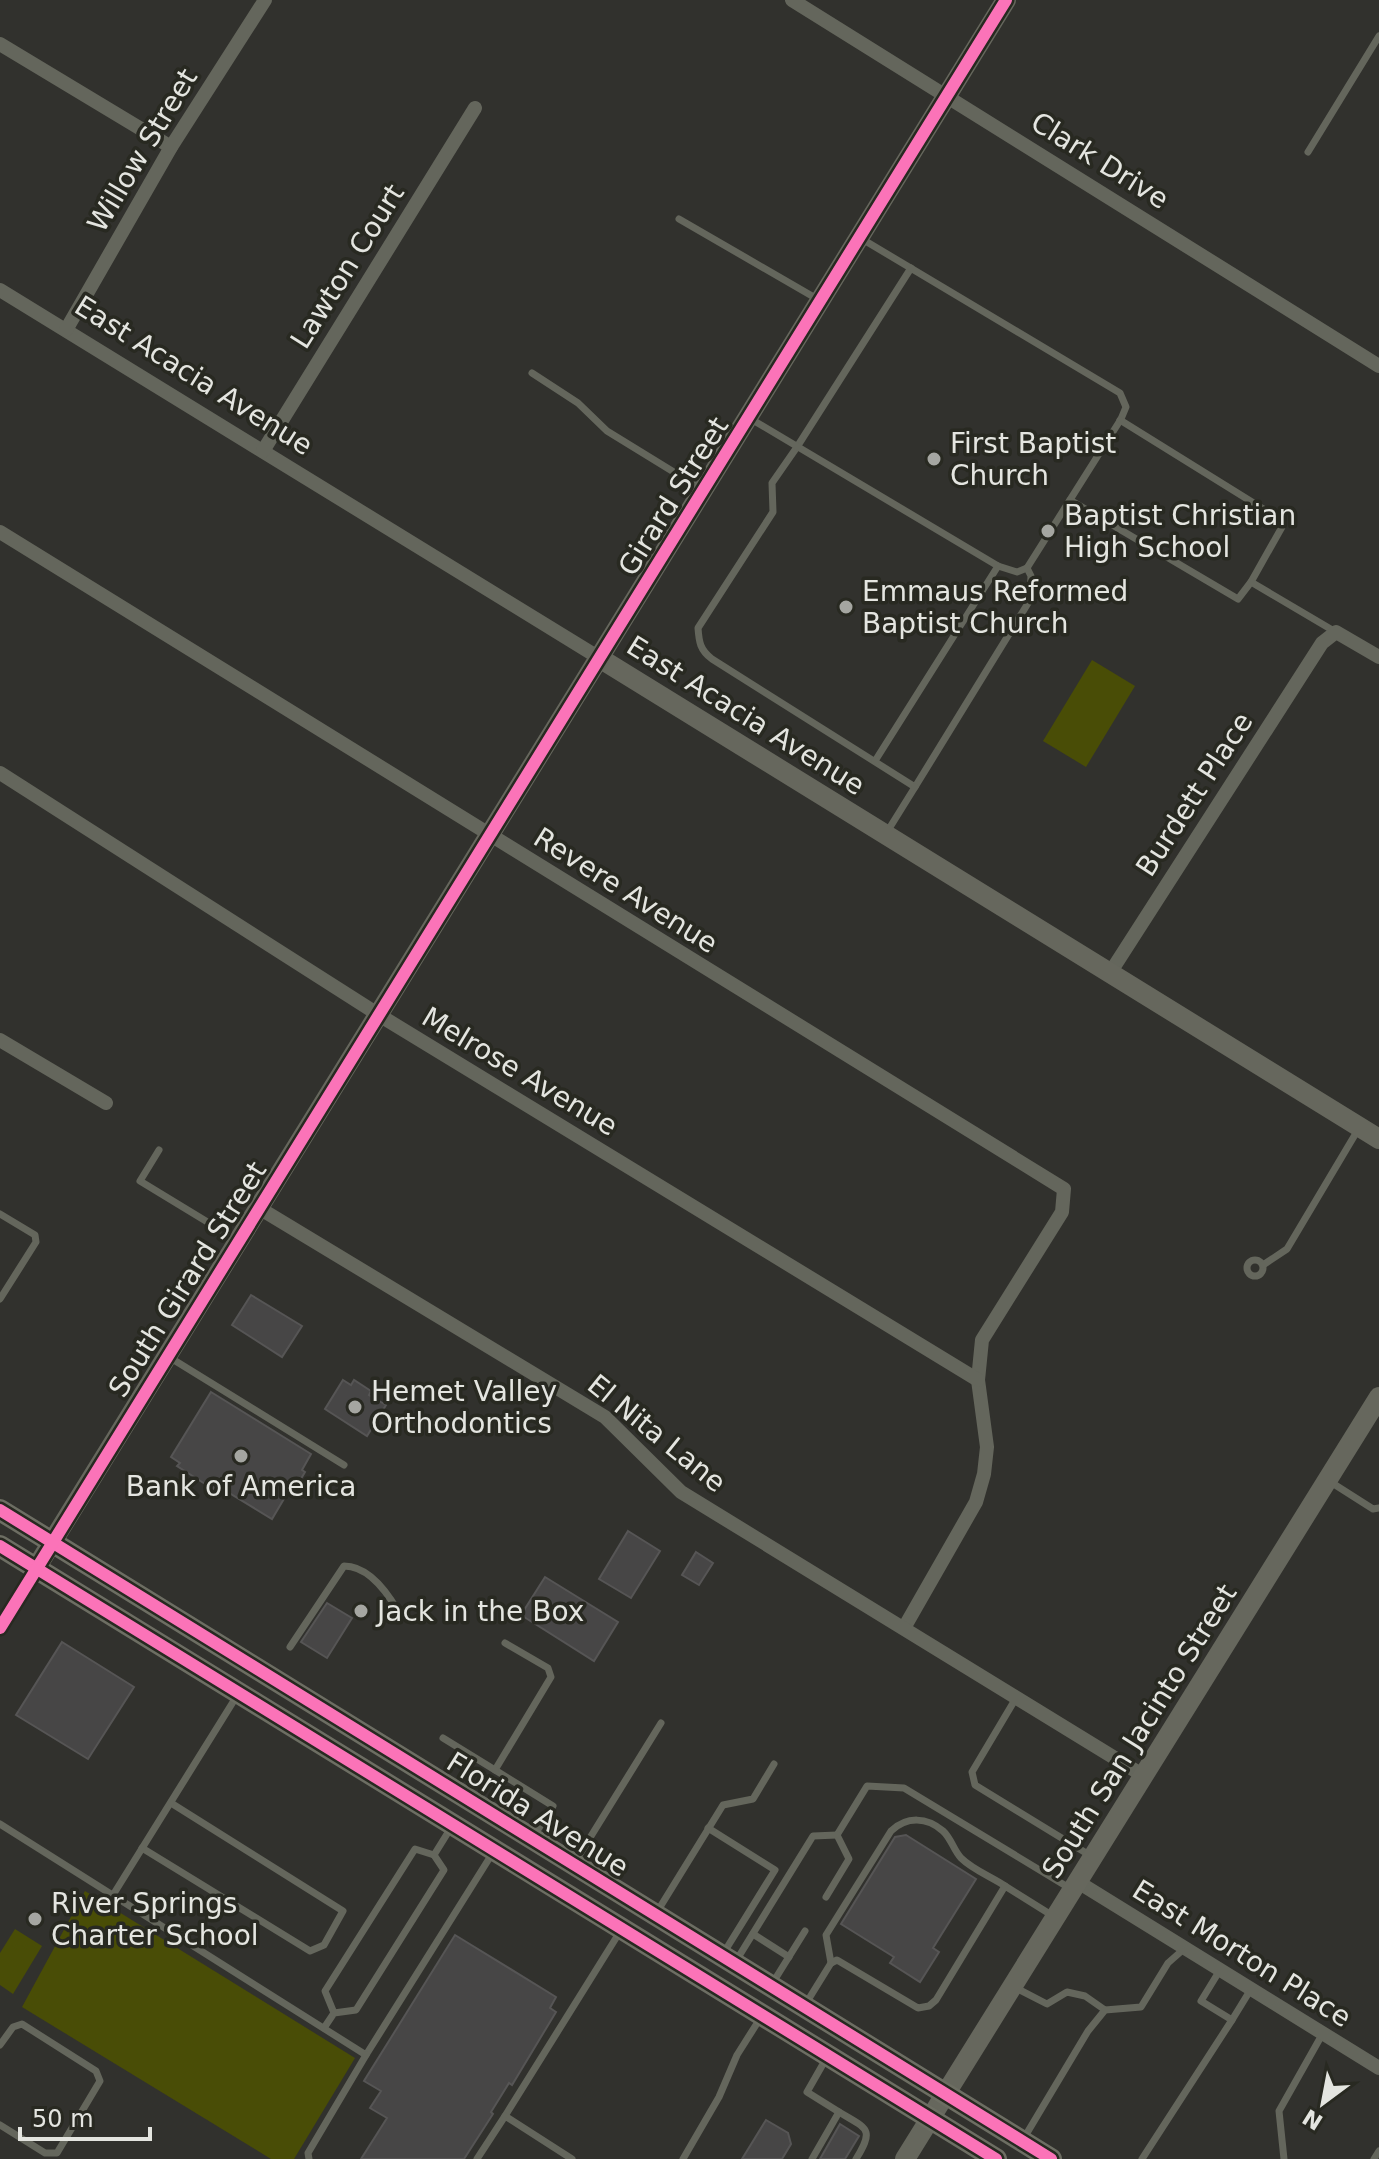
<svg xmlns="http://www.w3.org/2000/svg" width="1379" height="2159" font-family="'DejaVu Sans',sans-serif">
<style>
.green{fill:#494d06}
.building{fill:#474646;stroke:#565555;stroke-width:2}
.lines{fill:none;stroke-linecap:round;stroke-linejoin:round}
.lane{stroke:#64665c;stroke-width:7}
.street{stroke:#64665c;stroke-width:14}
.secondary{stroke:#66675d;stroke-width:20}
.primary{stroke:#6d6e63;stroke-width:22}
.cycleway-casing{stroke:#282921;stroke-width:17}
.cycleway{stroke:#fb73b8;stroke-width:12}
.poi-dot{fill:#a5a6a1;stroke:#282921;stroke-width:3}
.labels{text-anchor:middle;stroke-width:7;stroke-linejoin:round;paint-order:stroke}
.street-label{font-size:28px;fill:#e4e5e0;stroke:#282921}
.poi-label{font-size:28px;fill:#e4e5e0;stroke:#282921;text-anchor:start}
</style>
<rect width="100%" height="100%" fill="#31312d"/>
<g class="green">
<path d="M1092,660l43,26 -49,81 -43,-26z"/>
<path d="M85,1891l270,167 -61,101h-23l-249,-152z"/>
<path d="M15,1929l27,17 -29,48 -13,-9v-32z"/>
</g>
<g class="building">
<path d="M251,1295l51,31 -20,31 -50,-32z"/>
<path d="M343,1380l8,5 3,-5 17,11 -2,4 17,10 -19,31 -42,-27z"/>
<path d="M211,1392l100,62 -9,16 3,2 -13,22 -4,-2 -16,27 -56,-34 -3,4 -36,-23 3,-3 -9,-6z"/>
<path d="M628,1531l32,20 -29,47 -32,-19z"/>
<path d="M696,1552l17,11 -14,22 -17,-10z"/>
<path d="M545,1577l73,45 -24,39 -73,-46z"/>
<path d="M327,1603l25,15 -25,40 -26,-16z"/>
<path d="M62,1642l72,45 -46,72 -72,-44z"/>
<path d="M906,1835l70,44 -43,69 6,4 -19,30 -30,-19 4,-6 -53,-33 54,-87z"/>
<path d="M455,1935l101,62 -6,11 6,4 -44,73 -3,-2 -18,29 2,2 -29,45h-103l26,-41 -17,-10 11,-17 -17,-10z"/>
<path d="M766,2120l22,13 3,11 -9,15h-40z"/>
<path d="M840,2124l19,12 -14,23h-25z"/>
</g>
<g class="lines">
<g class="lane">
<path d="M1308,152l71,-116"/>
<path d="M679,219l140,81"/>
<path d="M911,268l-114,179 -25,36 1,29 -75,116c1,14 2,22 14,31l203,128 115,-187 1,-24 -4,-8"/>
<path d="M532,373l46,30 29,28 96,59"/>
<path d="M751,419l247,147 19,6 10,-4 94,-149 5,-12 -6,-14 -258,-154"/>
<path d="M1120,420l161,100 1,7 -31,55"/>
<path d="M1070,500l168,99 13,-17 83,49"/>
<path d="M875,761l123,-195"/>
<path d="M887,832l28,-45"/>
<path d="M159,1150l-19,31 97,59"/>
<path d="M0,1214l35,21 1,7 -36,57"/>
<circle cx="1255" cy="1268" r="8"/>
<path d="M1263,1265l24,-16 72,-121"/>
<path d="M169,1357l175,108"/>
<path d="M1329,1481l44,28 6,-1"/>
<path d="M505,1643l43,25 3,9 -56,93 58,36 -20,31"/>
<path d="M290,1647l54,-81c24,0 43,26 54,45"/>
<path d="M1016,1698l-44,74 3,13 116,71"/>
<path d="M443,1738l52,32"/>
<path d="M0,1824l366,231 126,-201"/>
<path d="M708,1828l67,42 -52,84"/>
<path d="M837,1835l30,-49 37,2 167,101"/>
<path d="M142,1848l168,103 14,-6 19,-34 -172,-108"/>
<path d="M575,1862l86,-139"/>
<path d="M113,1895l125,-201"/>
<path d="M826,1897l23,-38 -12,-24"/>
<path d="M657,1912l66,-107 30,-6 21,-35"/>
<path d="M753,1934l36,23"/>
<path d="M736,1961l77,-125 24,-1"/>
<path d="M831,1963l-5,-28 65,-104c16,-15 36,-14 52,0 8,7 11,20 18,27 12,12 31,19 44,28"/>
<path d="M1220,1970l-19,31 31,19 19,-31"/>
<path d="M772,1984l33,-53"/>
<path d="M1014,1987l33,17 20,-12 18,4 20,14"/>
<path d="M805,2005l26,-42 6,-3 81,48 11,-2 7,-6 69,-114 48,30"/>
<path d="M334,2013l-9,-22 90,-142 19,6"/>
<path d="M324,2028l10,-15 22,-3 88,-140 -10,-15 18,-29"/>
<path d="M0,2045l13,-18 9,-3 74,47 4,10 -43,72h-12l-45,-28"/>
<path d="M839,2112c28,17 36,16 17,47"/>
<path d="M505,2116l116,-186"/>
<path d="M1024,2138l64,-107 17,-21 36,-3 27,-44 17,-15"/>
<path d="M309,2159l-1,-6 58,-98"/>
<path d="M477,2159l28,-43 67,43"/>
<path d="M683,2159l36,-62 18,-42 24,-38"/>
<path d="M812,2159l27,-47 -32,-20 20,-35"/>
<path d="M1142,2159l90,-139"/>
<path d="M1284,2159l-5,-48 44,-78"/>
<path d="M1374,2159l5,-8"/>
</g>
<g class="street">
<path d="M792,0l587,366"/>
<path d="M0,44l171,103"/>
<path d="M0,290l601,369"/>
<path d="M66,330l105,-183 94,-147"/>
<path d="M263,451l212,-343"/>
<path d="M0,532l1064,657 -2,23 -80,128 -4,40 9,67 -3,27 -8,28 -72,126"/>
<path d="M0,773l379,242 599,365"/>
<path d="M1110,973l212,-330 14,-11 43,25"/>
<path d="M0,1040l106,63"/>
<path d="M259,1208l346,209 76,75 463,284"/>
<path d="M0,1628l36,-60"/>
<path d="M1078,1882l301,186"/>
</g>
<g class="secondary">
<path d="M601,659l778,480"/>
<path d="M36,1568l970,-1568"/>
<path d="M905,2159l474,-762"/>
</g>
<g class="primary">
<path d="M0,1510l1051,649"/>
<path d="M0,1546l996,613"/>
</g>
<g class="cycleway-casing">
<g id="cycleway">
<path d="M0,1510l1051,649"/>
<path d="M0,1546l996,613"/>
<path d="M0,1628l1006,-1628"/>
</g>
</g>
<use href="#cycleway" class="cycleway"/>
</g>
<g class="poi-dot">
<circle cx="934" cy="459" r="8"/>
<circle cx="1048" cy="531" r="8"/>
<circle cx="846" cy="607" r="8"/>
<circle cx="355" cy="1407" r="8"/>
<circle cx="241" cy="1456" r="8"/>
<circle cx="361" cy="1611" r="8"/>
<circle cx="35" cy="1919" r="8"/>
</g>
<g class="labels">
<g class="street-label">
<text transform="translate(142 150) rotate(-59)" y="10">Willow Street</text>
<text transform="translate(1100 160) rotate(32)" y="10">Clark Drive</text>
<text transform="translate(347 266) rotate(-58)" y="10">Lawton Court</text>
<text transform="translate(194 375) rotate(32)" y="10">East Acacia Avenue</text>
<text transform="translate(673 496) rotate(-58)" y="10">Girard Street</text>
<text transform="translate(746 715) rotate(32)" y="10">East Acacia Avenue</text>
<text transform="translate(1194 794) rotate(-57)" y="10">Burdett Place</text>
<text transform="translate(626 890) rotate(32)" y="10">Revere Avenue</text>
<text transform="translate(520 1071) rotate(31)" y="10">Melrose Avenue</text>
<text transform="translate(187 1279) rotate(-58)" y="10">South Girard Street</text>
<text transform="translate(657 1433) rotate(39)" y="10">El Nita Lane</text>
<text transform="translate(1139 1731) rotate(-58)" y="10">South San Jacinto Street</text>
<text transform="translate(538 1814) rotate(32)" y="10">Florida Avenue</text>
<text transform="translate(1242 1953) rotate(32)" y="10">East Morton Place</text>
</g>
<g class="poi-label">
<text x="950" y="453">First Baptist<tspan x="950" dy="32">Church</tspan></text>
<text x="1064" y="525">Baptist Christian<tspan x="1064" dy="32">High School</tspan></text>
<text x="862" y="601">Emmaus Reformed<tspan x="862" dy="32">Baptist Church</tspan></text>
<text x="371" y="1401">Hemet Valley<tspan x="371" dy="32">Orthodontics</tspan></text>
<text x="241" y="1496" text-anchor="middle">Bank of America</text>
<text x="377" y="1621">Jack in the Box</text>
<text x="51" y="1913">River Springs<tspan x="51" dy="32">Charter School</tspan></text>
</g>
</g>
<g transform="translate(1323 2103) rotate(212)" stroke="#282921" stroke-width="6" paint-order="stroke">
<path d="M0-6L14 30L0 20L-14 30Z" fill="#e4e5e0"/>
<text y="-12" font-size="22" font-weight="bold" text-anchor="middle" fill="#e4e5e0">N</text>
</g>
<path d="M20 2127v12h130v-12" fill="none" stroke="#e4e5e0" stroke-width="4"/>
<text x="32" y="2127" font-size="24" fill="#e4e5e0" stroke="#282921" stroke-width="6" paint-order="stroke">50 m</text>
</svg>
